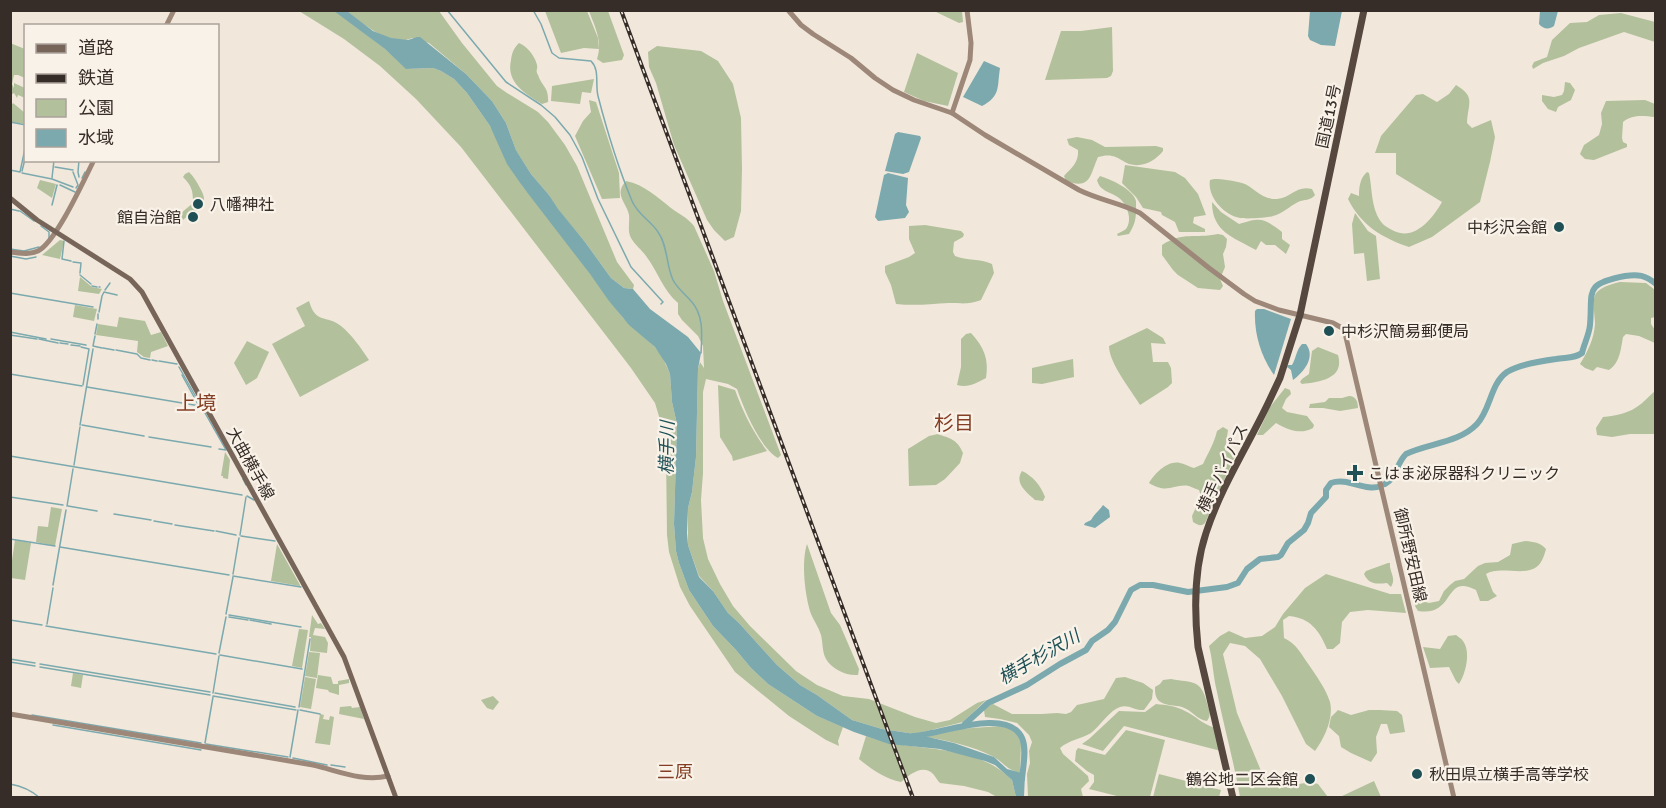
<svg xmlns="http://www.w3.org/2000/svg" width="1666" height="808" font-family="Signika,'Noto Sans JP',sans-serif">
<style>
.green{fill:#b2c09c}
.water{fill:#7ba9ae}
.lines{fill:none;stroke-linecap:round;stroke-linejoin:round}
.stream{stroke:#7ba9ae;stroke-width:1.5}
.river{stroke:#7ba9ae;stroke-width:6}
.secondary{stroke:#9d8779;stroke-width:5}
.primary{stroke:#776559;stroke-width:5}
.highway{stroke:#56473f;stroke-width:7}
.rail-casing{stroke:#362d28;stroke-width:4}
.rail{stroke:#f9f2e8;stroke-width:1.5;stroke-dasharray:4.5;stroke-linecap:butt}
.poi-dot{fill:#1e5056;stroke:#f9f2e8;stroke-width:2}
.labels{text-anchor:middle;stroke-width:4.5;stroke-linejoin:round;paint-order:stroke}
.street-label{font-size:16px;fill:#362d28;stroke:#f9f2e8}
.poi-label{font-size:16px;fill:#362d28;stroke:#f9f2e8;text-anchor:start}
.water-label{font-size:18px;font-style:italic;fill:#1e5056;stroke:#f9f2e8}
.neighbourhood-label{font-size:18px;fill:#833e23;stroke:#f9f2e8}
.quarter-label{font-size:20px;fill:#833e23;stroke:#f9f2e8}
</style>
<rect width="100%" height="100%" fill="#f1e8db"/>
<g class="green">
<path d="M299,11h36l49,37 23,21 26,-1 8,3 13,8 13,14 23,33 33,61 19,22 81,109 32,29 7,9 8,18 2,28 5,22 -3,100 2,27 3,12 10,27 24,36 23,24 15,18 17,16 49,32 26,11 -5,14 1,5 -13,-6 -37,-24 -54,-44 -45,-66 -10,-19 -11,-35 -2,-17 -1,-84 -5,-28 -6,-20 -24,-35 -170,-221 -45,-48 -36,-33 -36,-27z"/>
<path d="M347,11h92l23,32 35,43 10,7 31,19 10,10 17,23 12,21 40,96 17,23 -1,4 -9,-1 -13,-10 -26,-36 -28,-33 -8,-14 -18,-21 -15,-24 -10,-27 -14,-22 -26,-27 -37,-31 -17,-5c-21,10 -50,-15 -65,-27z"/>
<path d="M545,11h42l11,27 1,11 -15,-1 -23,5z"/>
<path d="M589,11h19l16,44 -2,5 -19,3 -6,-4c6,-17 -2,-32 -8,-48z"/>
<path d="M934,11h28l1,11 -4,1z"/>
<path d="M1621,13l34,9v20l-31,-10 -45,16 -15,8 -21,7 -10,6 -1,-3 2,-4 13,-5 5,-17 18,-17 17,-1 12,-7z"/>
<path d="M1112,27l1,44 -2,5 -4,2 -62,2 16,-49h20z"/>
<path d="M10,43l15,6v29l-7,-3h-4l-2,9 2,4v-5l11,5v10l-7,-3 -1,3 -3,-5 -3,2z"/>
<path d="M519,43c8,3 16,13 18,22 1,6 -2,4 1,10 4,12 11,12 10,27l-6,2c-18,-11 -36,-22 -31,-44 1,-8 3,-12 8,-17z"/>
<path d="M657,46l44,5 17,10 15,23 8,34 1,51 -1,42 -7,26 -9,4 -11,-11 -7,-10 -33,-75 -18,-62 -7,-16 -1,-15z"/>
<path d="M917,53l41,20 -10,33 -24,-5 -20,-9z"/>
<path d="M594,79l-3,14 -9,-1 -2,12 -29,-3 1,-15z"/>
<path d="M1565,82l5,1 5,7 -4,10 -13,7 -2,5 -8,-3 -6,-8v-6l12,2 8,-2 2,-4z"/>
<path d="M1456,85c20,12 12,18 11,38l5,5 19,-8 4,17 -5,25 -10,40 -48,35 -23,10c-27,-9 -48,-22 -61,-48l3,-6 8,3c0,-9 1,-18 8,-24l2,1c3,14 2,28 8,42 4,9 9,12 17,16 21,10 39,-13 48,-29l-46,-28v-21h-21l6,-17 35,-41 7,-1 14,8 12,-8z"/>
<path d="M589,100l7,2 23,71 1,25 -18,1 -27,-63 8,-15 8,-9z"/>
<path d="M1645,100l10,4v13c-12,-1 -22,-3 -32,5l-1,16 1,4 4,2v3l-33,13 -9,-1 -5,-5 4,-9 15,-10 3,-11 -1,-11 5,-12z"/>
<path d="M13,103l12,10v11l-14,-2v-16z"/>
<path d="M1077,137l15,3 13,7 51,-1 7,2v3c-8,10 -20,17 -34,13 -6,-2 -10,-7 -17,-8 -5,-1 -9,0 -14,1 -8,18 -7,33 -32,24l-2,-5c7,-8 15,-13 14,-26l-9,-5 -2,-6z"/>
<path d="M1125,165l50,7 10,6 13,16 8,21 -12,2 -1,6 12,6v3h-26l-4,-10 -13,-7 -1,-3 -18,-4 -7,-11 -14,-14z"/>
<path d="M189,172c5,5 8,10 11,16 12,20 -5,21 -17,32l-3,-6 13,-11c0,-12 -1,-17 -10,-26l2,-3z"/>
<path d="M1100,176c10,3 33,13 36,25 0,1 0,8 0,10 0,9 -2,15 -7,23l-11,2 -1,-2c3,-2 7,-3 9,-5 7,-9 1,-25 -7,-31 -9,-7 -19,-6 -22,-18z"/>
<path d="M1214,179c9,0 20,2 28,4 11,3 19,17 35,16 14,-1 19,-14 35,-10l3,6c-5,6 -10,4 -17,7 -8,4 -16,12 -25,14 -5,2 -27,3 -33,2 -16,-3 -33,-21 -30,-38z"/>
<path d="M40,180l16,4 -4,14 -15,-10z"/>
<path d="M626,181c19,4 31,16 45,27 8,6 17,10 23,18l20,45 9,30 58,154 -3,3c-18,-10 -34,-49 -41,-69l-9,-5 -22,-5 -3,13v81l-2,27 2,38 5,21 12,25 13,22 17,20 46,45 21,14 26,11 26,3 46,18 21,6 14,-3 27,-17 9,-3 -23,22 -48,12 -33,-5 -30,-9 -35,-25 -17,-10 -23,-20 -38,-42 -11,-10 -15,-22 -14,-15 -11,-31v-37l4,-16 4,-35 2,-88 2,-7 4,6 -1,-22 -5,-10 -16,-16 -4,-6v-11c-15,-13 -20,-31 -32,-47 -4,-6 -11,-11 -15,-18 -4,-8 -1,-15 -2,-23 -2,-12 -16,-20 -3,-34z"/>
<path d="M1212,202l9,10 18,12c23,-7 24,-6 43,8v7l8,6 -4,9 -11,-9h-9l-5,-4 -5,9c-23,-13 -44,-18 -44,-48z"/>
<path d="M1355,213l13,18 8,5 4,43 -13,2 -3,-28 -10,1 -2,-30z"/>
<path d="M925,225l36,6 3,3 -1,3 -9,5 -1,10 2,4c12,5 25,2 37,8l2,9 -13,27c-14,5 -18,3 -32,3 -19,1 -34,3 -53,1l-5,-19 -6,-13v-6l24,-9 6,-4 -6,-14v-13z"/>
<path d="M1218,234l5,1 4,4 -1,8 -3,7 2,13 -5,12 3,7 -3,4 -22,-2 -20,-13 -5,-5 -11,-15v-10c22,-14 32,-6 56,-11z"/>
<path d="M60,240l4,1 -4,18 -18,-4z"/>
<path d="M80,277l12,10 10,2 -3,5 -21,-3z"/>
<path d="M1620,282l26,1 9,7v27l-4,1v6l4,6v13l-16,-7 -13,-2 -3,3c-2,11 -3,26 -14,33l-12,-3 -4,4 -8,-3 -5,-4c8,-13 14,-25 15,-40 0,-9 -3,-22 0,-29 4,-8 17,-11 25,-13z"/>
<path d="M309,301c7,24 17,13 32,25 11,9 20,22 28,34l-69,37 -28,-53 33,-18 -9,-18z"/>
<path d="M75,305l22,4 -3,12 -21,-4z"/>
<path d="M119,317l26,4 6,14 10,-3 7,14 -17,6 -1,6 -6,-1 -7,-5 1,-11 -42,-6 2,-11 19,3z"/>
<path d="M1147,328l16,10 3,6 -15,-1 2,19h15l3,6 1,15 -4,4 -28,18c-9,-15 -31,-42 -31,-59z"/>
<path d="M971,333c13,14 18,26 15,45 -10,5 -17,10 -29,7l4,-18v-28l5,-5z"/>
<path d="M247,341l22,11 -12,26 -11,7 -12,-22z"/>
<path d="M1318,347l20,8c7,24 -19,27 -36,29l-2,-2 2,-3 7,-5 3,-23z"/>
<path d="M1073,359l1,18 -32,7 -10,-1v-15z"/>
<path d="M718,385l17,5c8,22 18,42 32,61l-34,10 -1,-5 -12,-19z"/>
<path d="M1285,388l5,2 1,4 -5,5 -4,9 5,4 20,4 7,9 -1,3c-12,7 -25,2 -37,-5l-13,12h-6l13,-28z"/>
<path d="M1655,391v43h-25l-18,3 -15,-2 -1,-7 7,-11c13,-1 27,-4 38,-13 5,-4 9,-9 14,-13z"/>
<path d="M1349,396c7,0 9,6 9,12l-18,3 -17,-3h-14l1,-4 15,-2 4,-4h13z"/>
<path d="M1223,427l5,3 -3,20 10,6 -30,67c-4,4 -7,2 -12,-1l-1,-6 9,-20 -2,-6c-4,-1 -7,-3 -10,-4 -15,-3 -21,9 -40,-3 6,-10 19,-23 31,-20 5,1 10,4 14,5l9,-4c5,-11 11,-20 14,-33z"/>
<path d="M938,434c13,5 19,5 25,19l-3,10 -15,16 -9,6 -27,1 -1,-37 21,-13z"/>
<path d="M225,452l5,8 -2,19 -5,-1v-2h-2z"/>
<path d="M1022,471c11,5 19,15 23,26l-2,4 -8,-1c-9,-8 -21,-17 -13,-29z"/>
<path d="M51,507l11,2 -7,37 -19,-4 2,-16 10,1z"/>
<path d="M15,540l16,3 -6,37 -14,-2v-11z"/>
<path d="M1525,541c9,1 15,1 21,8 -1,4 -3,10 -5,13 -11,18 -40,2 -55,12l7,18 4,4 -9,5h-8l-4,-11c-33,-17 -20,27 -58,21l-3,-5 3,-6 11,3 10,-2 5,-10 6,-6 5,-4 9,-2 14,-13 7,-3 13,-1 12,-7 2,-11z"/>
<path d="M277,544l23,41v1l-29,-5z"/>
<path d="M807,544l24,69 9,12 19,44 -1,6c-12,1 -26,-6 -32,-16 -4,-7 -3,-16 -5,-24 -2,-7 -7,-14 -10,-21 -6,-18 -10,-52 -4,-70z"/>
<path d="M1388,563h2c-1,9 7,15 1,24l-4,-4c-10,1 -18,2 -23,-9l2,-3z"/>
<path d="M1326,574l64,20h11l5,19 -38,-3 -18,2 -8,10 -2,21 -7,6h-6c-8,-19 -17,-31 -38,-33l-6,4 1,18c13,6 17,16 25,27 8,12 17,24 21,37 4,16 -6,37 -15,49l-9,-7 -24,-48 -22,-37 -15,-13 -15,-3 -7,11 14,59 27,65 5,3 30,3 12,-2 7,2 10,13h-88c-6,-35 -16,-70 -23,-105 -4,-15 -4,-31 -8,-46l11,-10 9,-5 16,7 17,-2 13,-9 8,-13 22,-26z"/>
<path d="M312,615l6,9 3,-1 4,6 -10,-1 -2,7 12,2 3,6 -1,10 -17,-2 1,-14h-2z"/>
<path d="M299,629l9,1 -6,38 -10,-2z"/>
<path d="M1456,635c2,2 5,3 7,6 8,11 3,32 -4,43l-3,-3 -7,-14 -19,1 -7,-21 17,2 8,-13z"/>
<path d="M309,652l11,1 -3,25 -12,-2z"/>
<path d="M73,673l10,2 -2,13 -10,-2z"/>
<path d="M318,675l13,2 2,7h5v-3l11,-2v4l-10,2v10l-10,-3 -1,-2 -12,-2z"/>
<path d="M305,677l11,2 -5,30 -11,-2z"/>
<path d="M1125,677l18,6 10,7 -1,9 -8,11c-9,1 -15,-6 -24,-3 -10,3 -20,19 -29,26 -10,6 -22,7 -31,15l3,6 25,22 1,5 -8,8 2,8h-55l-1,-23 3,-11 -1,-12 3,-9 -3,-7 -12,-12 -17,-4 -15,-2 -1,-7 4,-4 5,-2 19,10h29l16,-1 9,1 5,-2 6,-7 27,-6 12,-21z"/>
<path d="M1171,679c22,4 30,0 36,24 2,7 5,11 0,18 -10,-1 -15,-11 -25,-14 -7,-2 -17,-1 -23,-6 -4,-4 -4,-9 -4,-14l5,-3 3,-4z"/>
<path d="M493,696l6,6 -6,8 -6,-2 -6,-8z"/>
<path d="M1156,704c10,1 20,2 29,7 11,5 17,13 30,17l6,23 -97,-25 -21,25 -21,-7 7,-5 30,-28 26,1z"/>
<path d="M351,706l1,2 8,-1 4,12 -25,-5 1,-7z"/>
<path d="M1338,710l13,5 18,-5h11l17,1 5,4 3,17 -15,2 -3,-10h-6l-5,13 1,16 -6,9 -20,-9 -10,-6 -2,-11 -10,-9 2,-10z"/>
<path d="M320,714l4,1 -1,4 6,1 1,-4 4,1 -4,28 -15,-2z"/>
<path d="M1001,726l13,4 3,3 4,10 -1,30c-15,-4 -16,-11 -28,-17 -19,-10 -46,-16 -67,-19l33,-8z"/>
<path d="M1126,730l39,10 -15,57h-29l-32,-8 5,-7v-7l-7,-4 -12,-10 1,-10 2,-3 27,7z"/>
<path d="M866,736c48,18 108,5 146,44l4,17h-19l-9,-5 -24,-6 -24,-3c-4,-4 -6,-10 -11,-12 -10,-5 -21,5 -28,11 -16,-3 -30,-13 -42,-23z"/>
<path d="M1159,774l62,16 -2,7h-66z"/>
<path d="M1374,781l7,16h-41z"/>
</g>
<g class="water">
<path d="M334,11h13l26,20 18,7 17,2 9,-3h3l46,37 26,27 14,22 10,27 15,24 18,21 9,14 27,33 26,36 13,10 9,1 17,20 38,28 13,16 -3,16 -2,88 -4,35 -4,16 -1,25 1,12 11,32 14,14 15,22 11,10 38,42 23,20 17,10 35,25 30,9 33,5 39,9 40,14 13,12 18,5 -1,23h-8l-4,-17 -17,-15 -10,-4 -45,-12 -51,-5 -35,-12 -37,-16 -49,-32 -17,-16 -15,-18 -23,-24 -24,-36 -10,-27 -3,-12 -2,-27 3,-100 -5,-22 -2,-28 -4,-10 -11,-17 -26,-22 -20,-24 -19,-27 -67,-87 -16,-23 -17,-38 -23,-33 -13,-14 -13,-8 -8,-3 -27,1 -21,-20z"/>
<path d="M1310,11h32l-7,35 -14,-1 -11,-5 -2,-4z"/>
<path d="M1540,11h18l-4,15c-5,4 -11,3 -15,-2z"/>
<path d="M984,61l16,7c-3,19 1,28 -18,38l-19,-9z"/>
<path d="M898,132l22,4 1,2 -12,34 -6,2 -18,-3 10,-37z"/>
<path d="M888,173l20,5 -2,27 3,7 -4,6 -27,3 -3,-4 9,-42z"/>
<path d="M1257,309h7l27,10 -17,56c-13,-18 -20,-41 -19,-64z"/>
<path d="M1302,344h4c10,13 -2,28 -13,36l-2,-10 -4,-3 1,-2h4c4,-6 4,-15 10,-21z"/>
<path d="M1103,505l6,5 1,7 -15,11 -11,-3 1,-2 6,-3c3,-6 8,-9 12,-15z"/>
</g>
<g class="lines">
<g class="stream">
<path d="M447,10l59,72 35,23 14,12 15,18 12,22 16,42 33,68 32,35 -2,2"/>
<path d="M533,10l8,14 11,29 7,5 32,3c9,9 4,23 7,35 9,35 20,71 34,105 6,14 18,19 26,31 10,14 8,33 15,48 4,8 12,14 18,21 13,14 11,34 10,52"/>
<path d="M10,122l16,3"/>
<path d="M79,160l-1,12 1,5"/>
<path d="M55,167l18,3"/>
<path d="M10,170l10,2 6,-28"/>
<path d="M22,171l4,-16"/>
<path d="M73,172l5,13 -2,3"/>
<path d="M22,173l30,6 21,8"/>
<path d="M52,178l2,-18"/>
<path d="M82,178l3,-6"/>
<path d="M60,185l15,7"/>
<path d="M52,205l5,-20"/>
<path d="M10,209l9,2"/>
<path d="M20,211l14,10"/>
<path d="M41,226l8,6v6"/>
<path d="M64,241l-2,18 9,2"/>
<path d="M10,249l14,2 15,-4"/>
<path d="M10,256l16,3 10,-2"/>
<path d="M73,262l8,1 -1,10"/>
<path d="M80,275l11,9"/>
<path d="M92,286l5,1"/>
<path d="M99,287h1"/>
<path d="M105,290l5,-7"/>
<path d="M10,293l83,14"/>
<path d="M99,312l3,-16 2,-4 13,3"/>
<path d="M98,319v-5"/>
<path d="M10,332l36,7"/>
<path d="M95,334l2,-10"/>
<path d="M10,335l27,4"/>
<path d="M95,336l-2,10 9,2"/>
<path d="M39,339l19,4"/>
<path d="M51,339l35,6"/>
<path d="M60,343l8,1"/>
<path d="M71,345l9,1"/>
<path d="M81,347l8,2 -6,36"/>
<path d="M103,348l11,2"/>
<path d="M116,350l21,4 4,4 9,2"/>
<path d="M152,360l5,1"/>
<path d="M159,361l18,3"/>
<path d="M179,367l47,83 -7,-1"/>
<path d="M10,374l72,12"/>
<path d="M182,375l17,31"/>
<path d="M87,387l113,19"/>
<path d="M80,425l13,-76"/>
<path d="M82,425l62,11"/>
<path d="M149,437l62,10"/>
<path d="M10,456l232,39"/>
<path d="M74,465l6,-38"/>
<path d="M243,479l3,6"/>
<path d="M247,496l7,4"/>
<path d="M10,497l53,8"/>
<path d="M67,506l6,-37"/>
<path d="M68,506l29,5"/>
<path d="M114,514l37,6"/>
<path d="M154,521l18,3"/>
<path d="M175,525l39,6"/>
<path d="M216,531l20,4"/>
<path d="M240,535l6,-38"/>
<path d="M241,536l34,5"/>
<path d="M10,539l45,7"/>
<path d="M60,547l169,28"/>
<path d="M233,574l6,-36"/>
<path d="M233,576l68,11"/>
<path d="M53,585l13,-75"/>
<path d="M226,614l7,-37"/>
<path d="M229,615l72,12"/>
<path d="M229,617l19,3"/>
<path d="M10,620l32,5"/>
<path d="M250,620l21,4"/>
<path d="M47,624l6,-36"/>
<path d="M46,626l170,28"/>
<path d="M219,653l7,-36"/>
<path d="M220,655l82,14"/>
<path d="M10,659l25,4"/>
<path d="M10,662l25,4"/>
<path d="M40,664l170,28"/>
<path d="M40,667l170,28"/>
<path d="M213,693l6,-37"/>
<path d="M215,693l80,14"/>
<path d="M213,696l83,14"/>
<path d="M299,707l11,-68"/>
<path d="M300,710l20,4"/>
<path d="M32,715l169,28"/>
<path d="M53,725l148,25"/>
<path d="M205,743l8,-46"/>
<path d="M206,744l82,13"/>
<path d="M290,757l8,-47"/>
<path d="M293,758l34,7"/>
<path d="M331,765l14,2"/>
<path d="M10,784c12,2 21,6 30,14"/>
</g>
<g class="river">
<path d="M1385,484c14,-9 10,-19 21,-30 23,-11 53,-11 71,-30 14,-15 13,-40 30,-52 13,-8 34,-11 49,-13 9,-2 18,0 26,-6 2,-9 7,-18 8,-28 3,-34 -7,-41 35,-49 13,-2 20,-1 31,8"/>
<path d="M965,724l23,-21 39,-18 33,-21 26,-14 6,-9 16,-11 7,-8 16,-32 9,-5h13l35,7 39,-5 11,-4 9,-14 13,-10 18,-2 3,-2 7,-12 16,-13 4,-7 3,-10 15,-16v-7l5,-7c17,-6 34,9 50,3"/>
<path d="M913,736c25,-1 95,-30 109,2 5,11 1,29 0,41"/>
</g>
<g class="secondary">
<path d="M788,10l13,15 12,9 38,24 24,20 18,12 21,10 38,13 33,22 94,55c20,10 42,13 61,23l69,55 35,26 11,7 24,9 54,13 11,6 110,469"/>
<path d="M166,26l8,-16"/>
<path d="M952,113l18,-53 1,-17 -4,-33"/>
<path d="M10,252c10,1 19,3 28,-1 18,-9 46,-71 56,-91"/>
<path d="M10,714l303,51c26,6 49,17 75,11"/>
</g>
<path class="primary" d="M10,198l27,22 93,59 12,13 202,365 52,141"/>
<path class="highway" d="M1233,798l-35,-151c-4,-38 -4,-78 8,-114 16,-49 45,-92 66,-138l8,-17 20,-63 64,-305"/>
<g class="rail-casing">
<path id="rail" d="M621,10l292,788"/>
</g>
<use href="#rail" class="rail"/>
</g>
<g class="poi-dot">
<circle cx="198" cy="204" r="6"/>
<circle cx="193" cy="217" r="6"/>
<circle cx="1559" cy="227" r="6"/>
<circle cx="1329" cy="331" r="6"/>
<path d="M1352 464h6v6h6v6h-6v6h-6v-6h-6v-6h6z"/>
<circle cx="1417" cy="774" r="6"/>
<circle cx="1310" cy="779" r="6"/>
</g>
<g class="labels">
<g class="street-label">
<text transform="translate(1328 116) rotate(-78)" y="6">国道13号</text>
<text transform="translate(251 463) rotate(61)" y="6">大曲横手線</text>
<text transform="translate(1222 468) rotate(-64)" y="6">横手バイパス</text>
<text transform="translate(1411 555) rotate(77)" y="6">御所野安田線</text>
</g>
<g class="poi-label">
<text x="210" y="210">八幡神社</text>
<text x="181" y="223" text-anchor="end">館自治館</text>
<text x="1547" y="233" text-anchor="end">中杉沢会館</text>
<text x="1341" y="337">中杉沢簡易郵便局</text>
<text x="1368" y="479">こはま泌尿器科クリニック</text>
<text x="1429" y="780">秋田県立横手高等学校</text>
<text x="1298" y="785" text-anchor="end">鶴谷地二区会館</text>
</g>
<g class="water-label">
<text transform="translate(667 448) rotate(-89)" y="6">横手川</text>
<text transform="translate(1039 657) rotate(-30)" y="6">横手杉沢川</text>
</g>
<g class="neighbourhood-label">
<text x="675" y="778">三原</text>
</g>
<g class="quarter-label">
<text x="196" y="410">上境</text>
<text x="954" y="430">杉目</text>
</g>
</g>
<rect width="1666" height="808" fill="none" stroke="#362d28" stroke-width="24"/>
<rect x="24" y="24" width="195" height="138" fill="#f9f2e8" stroke="#aba39b" stroke-width="1.5"/>
<rect x="36" y="44" width="30" height="9" fill="#776559" stroke="#aba39b" stroke-width="1.5"/>
<text x="78" y="54" font-size="18" fill="#362d28">道路</text>
<rect x="36" y="74" width="30" height="9" fill="#362d28" stroke="#aba39b" stroke-width="1.5"/>
<text x="78" y="84" font-size="18" fill="#362d28">鉄道</text>
<rect x="36" y="99" width="30" height="18" fill="#b2c09c" stroke="#aba39b" stroke-width="1.5"/>
<text x="78" y="114" font-size="18" fill="#362d28">公園</text>
<rect x="36" y="129" width="30" height="18" fill="#7ba9ae" stroke="#aba39b" stroke-width="1.5"/>
<text x="78" y="144" font-size="18" fill="#362d28">水域</text>
</svg>
